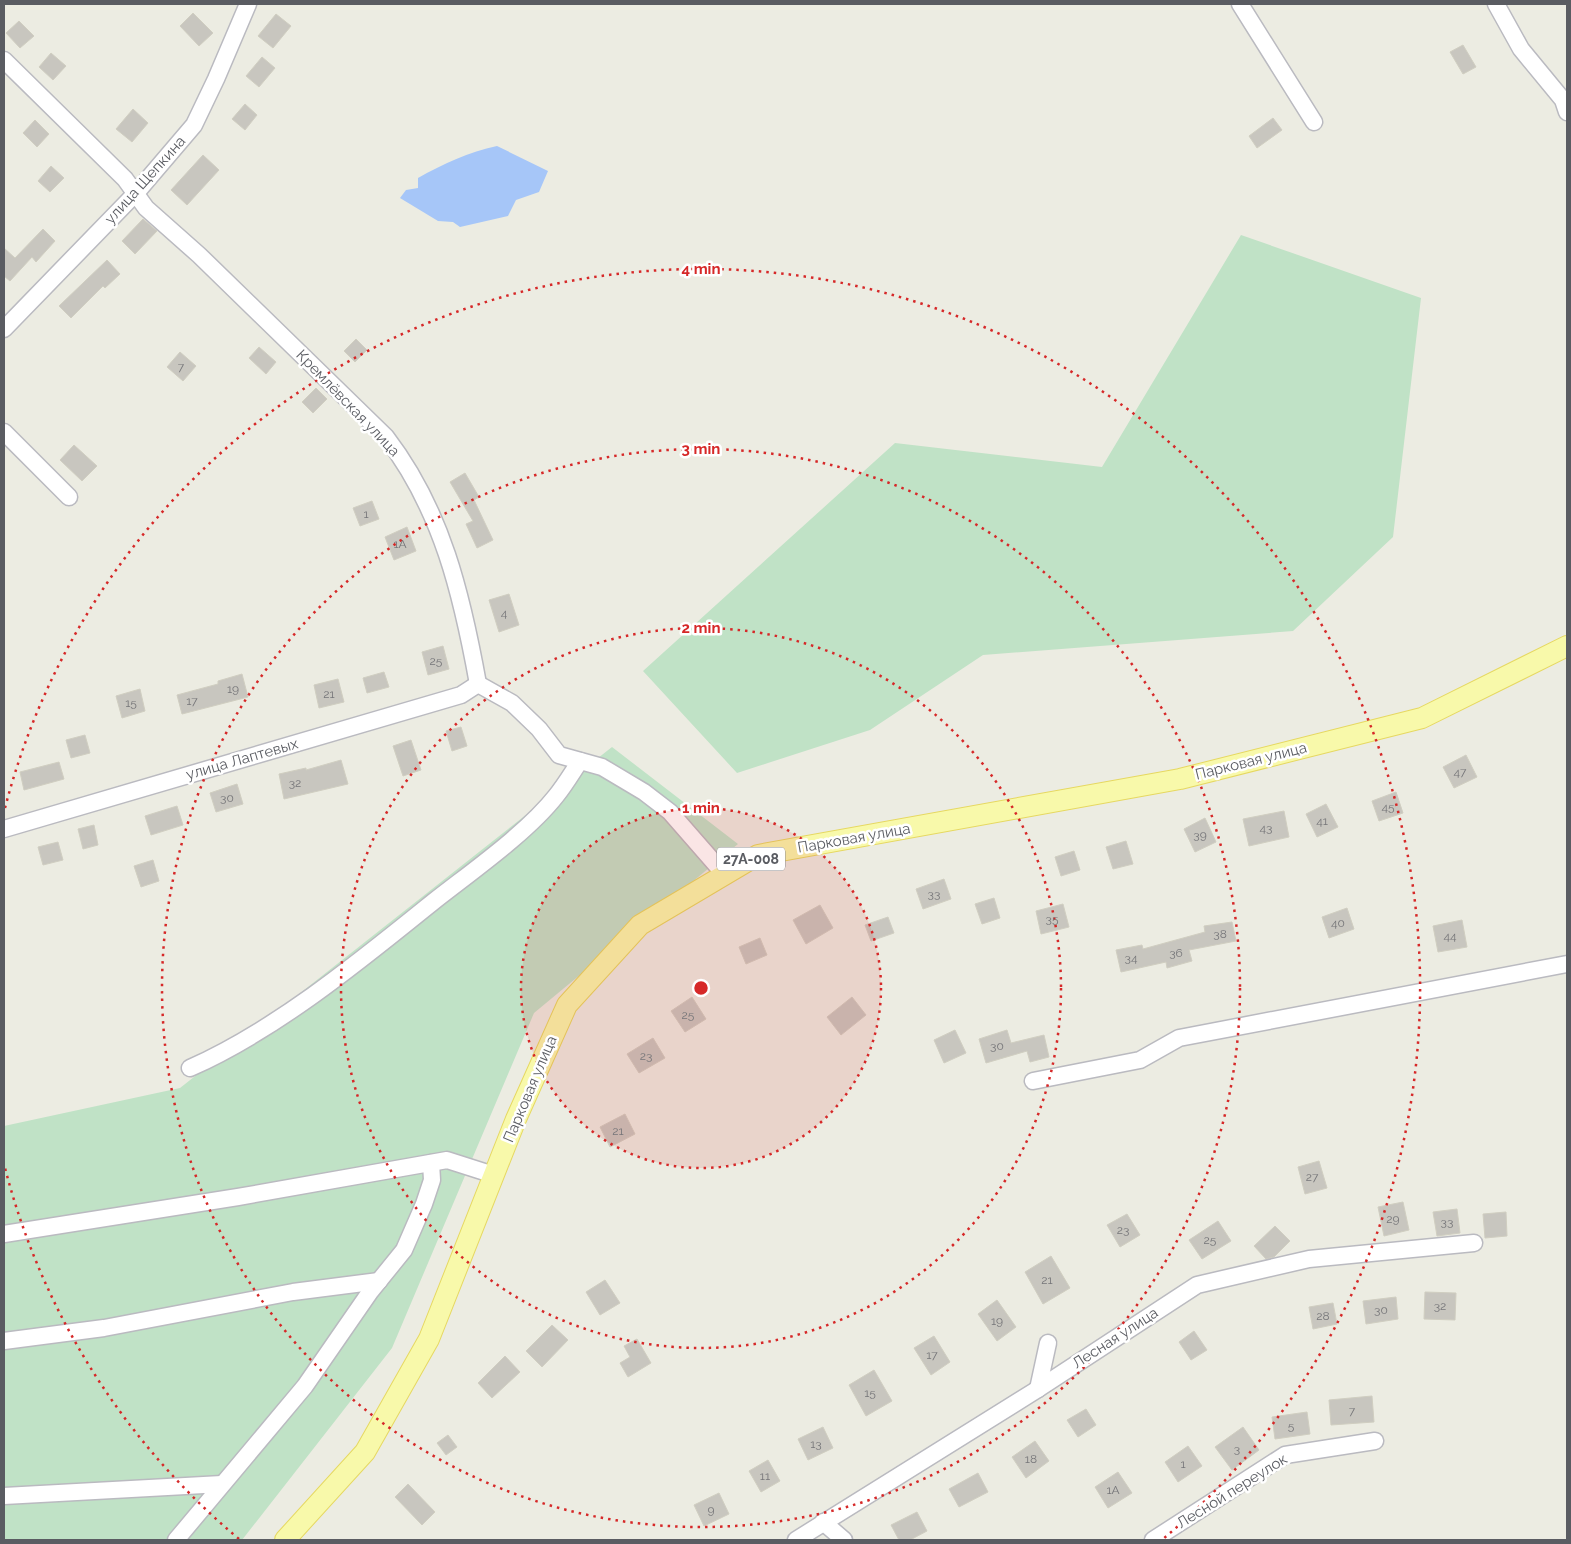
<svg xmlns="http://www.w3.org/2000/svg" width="1571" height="1544" font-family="Raleway,sans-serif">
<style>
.green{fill:#c0e2c6}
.water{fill:#a6c6f8}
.building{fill:#c8c6bf;stroke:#d0cec1}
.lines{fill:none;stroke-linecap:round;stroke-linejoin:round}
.minor-casing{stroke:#babac0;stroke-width:19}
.major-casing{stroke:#e6d861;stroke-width:22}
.minor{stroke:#fff;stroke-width:16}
.major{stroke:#f8f9aa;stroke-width:20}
.ring{fill:none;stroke:#d62828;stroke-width:2.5;stroke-dasharray:2.5 5}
.labels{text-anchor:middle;stroke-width:5;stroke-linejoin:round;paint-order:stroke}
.number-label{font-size:12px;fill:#767679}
.shield{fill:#fff;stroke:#8c8d91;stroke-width:1}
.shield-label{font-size:14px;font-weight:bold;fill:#5a5c62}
.street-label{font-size:15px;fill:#5a5c62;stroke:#fff}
.centre{fill:#d62828;stroke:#fff;stroke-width:2.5}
.ring-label{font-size:15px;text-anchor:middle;font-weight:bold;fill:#d62828;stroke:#fff;stroke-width:5;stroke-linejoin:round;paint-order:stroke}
</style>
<rect width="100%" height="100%" fill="#ecece2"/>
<g class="green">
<path d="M1241,235l180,63 -28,239 -100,94 -310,24 -113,75 -133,43 -94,-102 252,-228 207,24z"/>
<path d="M612,747l126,97 -204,169 -142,335 -150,192h-238v-414l176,-38z"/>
</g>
<path class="water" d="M497,146l51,25 -9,21 -23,8 -8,16 -48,11 -7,-5 -15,-1 -38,-23 6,-8 12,-2v-10c25,-14 51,-26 79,-32z"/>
<g class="building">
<path d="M193,13l20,20 -14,13 -19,-20z"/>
<path d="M276,14l15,12 -18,22 -15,-12z"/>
<path d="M19,21l15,15 -14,12 -14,-15z"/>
<path d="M1463,45l13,22 -13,7 -13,-22z"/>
<path d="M51,53l15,13 -13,14 -14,-13z"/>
<path d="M262,57l13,11 -16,19 -13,-11z"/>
<path d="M245,104l12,11 -12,15 -13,-11z"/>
<path d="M133,109l15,14 -16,19 -16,-13z"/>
<path d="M1273,118l9,12 -25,18 -8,-12z"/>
<path d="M35,120l14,14 -12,13 -14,-14z"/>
<path d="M203,155l16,15 -32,35 -16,-15z"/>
<path d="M51,166l13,12 -14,14 -12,-11z"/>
<path d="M143,219l14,12 -22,23 -13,-13z"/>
<path d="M43,229l12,12 -19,21 -4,-5 -22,24 -6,-5v-28l11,10z"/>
<path d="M107,260l13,14 -15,14 -2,-2 -32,32 -12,-12z"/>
<path d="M356,339l11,11 -12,12 -11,-11z"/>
<path d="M259,347l17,15 -10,12 -17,-16z"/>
<path d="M180,352l16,14 -13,15 -16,-14z"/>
<path d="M316,388l11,11 -14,14 -11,-11z"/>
<path d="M74,445l23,21 -15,15 -22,-21z"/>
<path d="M465,473l14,24 -5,3 19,40 -16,8 -11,-24 7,-3 -23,-39z"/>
<path d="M372,501l7,18 -19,7 -7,-18z"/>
<path d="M407,527l9,24 -22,9 -9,-23z"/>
<path d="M509,594l10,31 -20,7 -10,-32z"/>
<path d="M443,646l6,23 -21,6 -6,-23z"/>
<path d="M384,672l5,15 -22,6 -4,-15z"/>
<path d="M242,674l6,23 -66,17 -5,-19 41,-11v-3z"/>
<path d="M338,679l6,23 -25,6 -5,-23z"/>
<path d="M140,689l5,22 -23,7 -6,-22z"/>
<path d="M461,727l6,19 -15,5 -6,-20z"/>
<path d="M85,735l5,18 -19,5 -5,-18z"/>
<path d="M411,740l10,30 -18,6 -10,-30z"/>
<path d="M1466,755l11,22 -23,11 -11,-21z"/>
<path d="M341,760l7,24 -64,15 -5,-25 27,-6v2z"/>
<path d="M59,762l5,17 -40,11 -4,-18z"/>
<path d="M237,784l6,20 -27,8 -6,-19z"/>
<path d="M1396,792l7,21 -24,8 -7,-20z"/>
<path d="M1326,804l12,23 -21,10 -11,-23z"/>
<path d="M177,806l6,19 -32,10 -6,-19z"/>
<path d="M1284,811l5,26 -40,9 -6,-27z"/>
<path d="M1205,818l11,24 -21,10 -11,-23z"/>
<path d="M94,825l4,20 -15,4 -5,-20z"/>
<path d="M1126,841l7,23 -20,5 -7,-22z"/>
<path d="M58,842l5,18 -20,5 -5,-18z"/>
<path d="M1074,851l6,19 -19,6 -6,-19z"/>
<path d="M153,860l6,21 -18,6 -7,-21z"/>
<path d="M944,879l7,20 -28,10 -7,-20z"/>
<path d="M994,898l6,20 -18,6 -7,-20z"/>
<path d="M1063,904l6,23 -28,7 -5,-23z"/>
<path d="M820,905l13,23 -27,16 -13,-24z"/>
<path d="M1347,908l7,21 -25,9 -7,-21z"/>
<path d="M888,917l6,16 -23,8 -6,-16z"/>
<path d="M1462,920l5,27 -29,5 -5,-26z"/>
<path d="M1232,922l4,19 -47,9 3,11 -25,7 -1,-6 -45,10 -5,-22 26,-5 1,4 62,-17 -1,-6z"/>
<path d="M760,938l7,17 -21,9 -7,-17z"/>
<path d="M692,997l14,22 -21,13 -14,-21z"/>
<path d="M852,997l14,18 -25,20 -14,-18z"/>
<path d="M955,1030l11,23 -22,10 -10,-23z"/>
<path d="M1007,1030l4,13 33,-8 5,22 -19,5 -3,-11 -41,12 -7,-24z"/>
<path d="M653,1038l12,20 -26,15 -12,-19z"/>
<path d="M625,1114l10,20 -25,13 -10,-20z"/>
<path d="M1319,1161l8,27 -22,6 -7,-27z"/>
<path d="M1403,1202l6,28 -25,6 -6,-29z"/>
<path d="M1457,1209l3,24 -23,3 -4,-24z"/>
<path d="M1506,1212l1,24 -22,2 -2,-24z"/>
<path d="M1127,1214l13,21 -20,12 -13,-22z"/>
<path d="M1218,1221l13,20 -29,18 -13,-19z"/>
<path d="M1275,1226l15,15 -16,16 -8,2 -12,-13z"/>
<path d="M1051,1256l19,32 -27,16 -18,-32z"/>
<path d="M605,1280l15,23 -20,12 -14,-23z"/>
<path d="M1425,1292l31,1 -1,27 -31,-1z"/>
<path d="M1396,1297l2,22 -32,5 -3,-23z"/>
<path d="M997,1300l19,27 -19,14 -19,-27z"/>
<path d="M1333,1303l4,21 -24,5 -4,-22z"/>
<path d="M552,1325l16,15 -26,27 -16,-16z"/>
<path d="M1194,1331l13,19 -16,10 -12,-18z"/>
<path d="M934,1336l16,26 -19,13 -17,-27z"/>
<path d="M637,1339l14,24 -23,14 -8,-14 10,-6 -6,-11z"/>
<path d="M505,1356l15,16 -28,26 -14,-15z"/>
<path d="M874,1370l18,31 -26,15 -17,-31z"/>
<path d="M1372,1396l2,26 -43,3 -2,-25z"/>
<path d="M1086,1409l10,16 -18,12 -11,-17z"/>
<path d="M1307,1412l3,22 -35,5 -3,-22z"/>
<path d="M823,1427l10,21 -25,12 -10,-21z"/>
<path d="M1243,1427l16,23 -27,20 -17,-23z"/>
<path d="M448,1435l9,12 -11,8 -9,-12z"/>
<path d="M1035,1441l14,20 -23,17 -14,-21z"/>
<path d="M1188,1446l14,20 -24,16 -13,-20z"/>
<path d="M768,1460l12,21 -19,11 -12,-21z"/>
<path d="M1118,1472l14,21 -24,15 -13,-21z"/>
<path d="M978,1473l10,19 -29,15 -10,-18z"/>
<path d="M408,1484l27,28 -13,13 -27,-28z"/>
<path d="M719,1493l10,21 -25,12 -10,-21z"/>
<path d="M917,1512l10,19 -17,9h-11l-8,-15z"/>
</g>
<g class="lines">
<g class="minor-casing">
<g id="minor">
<path d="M1240,4l74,118"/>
<path d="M1496,4l25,45 42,51 4,12"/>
<path d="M4,60l121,119 21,29 53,47 187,182c56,73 76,158 92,247"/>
<path d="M4,329l132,-136 58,-68 22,-46 32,-75"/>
<path d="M4,432l65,65"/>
<path d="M478,684l34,19 27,26 20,26 43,12 42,25 26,20 55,63"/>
<path d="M4,829l457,-134 17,-11"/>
<path d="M190,1068c86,-38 170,-107 243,-166 38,-30 94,-69 123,-106 9,-11 16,-23 24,-35"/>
<path d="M1033,1081l107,-21 39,-22 388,-74"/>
<path d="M4,1234l234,-37 209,-37 47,15"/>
<path d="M4,1341l100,-13 189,-36 86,-11"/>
<path d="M1038,1389l10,-46"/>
<path d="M4,1496l218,-12"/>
<path d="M823,1522l21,18"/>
<path d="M176,1540l129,-154 65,-94 34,-42 20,-46 8,-24 -1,-17"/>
<path d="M796,1540l242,-151 159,-104 112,-26 165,-16"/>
<path d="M1153,1540l132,-85 90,-14"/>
</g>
</g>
<g class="major-casing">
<path id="major" d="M285,1540l80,-88 64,-113 87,-220 51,-114 73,-80 118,-70 422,-76 242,-61 145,-72"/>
</g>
<use href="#minor" class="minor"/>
<use href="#major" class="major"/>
</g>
<circle cx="701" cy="988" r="180" fill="#d62828" fill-opacity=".12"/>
<g class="ring">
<circle cx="701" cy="988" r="180"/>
<circle cx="701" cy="988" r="360"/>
<circle cx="701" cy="988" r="539"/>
<path d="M239 1539A719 719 0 0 1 5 1168M5 808A719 719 0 1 1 1163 1539"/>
</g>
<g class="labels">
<g class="number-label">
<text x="181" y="371">7</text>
<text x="366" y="518">1</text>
<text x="400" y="548">1А</text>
<text x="504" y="617">4</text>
<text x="436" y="665">25</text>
<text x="233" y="693">19</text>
<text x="329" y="698">21</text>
<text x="192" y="705">17</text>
<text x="131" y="707">15</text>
<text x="1460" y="776">47</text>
<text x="295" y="787">32</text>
<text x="227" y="802">30</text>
<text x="1388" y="811">45</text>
<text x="1322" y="825">41</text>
<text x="1266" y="832">43</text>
<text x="1200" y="839">39</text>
<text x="934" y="898">33</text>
<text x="1052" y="923">35</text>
<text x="1338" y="927">40</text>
<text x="1220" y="938">38</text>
<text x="1450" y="940">44</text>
<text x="1176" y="957">36</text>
<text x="1131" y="962">34</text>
<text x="688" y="1019">25</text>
<text x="997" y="1050">30</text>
<text x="646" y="1060">23</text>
<text x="618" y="1135">21</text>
<text x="1312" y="1181">27</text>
<text x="1393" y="1223">29</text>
<text x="1447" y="1226">33</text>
<text x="1123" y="1234">23</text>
<text x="1210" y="1244">25</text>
<text x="1047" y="1284">21</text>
<text x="1440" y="1310">32</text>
<text x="1381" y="1314">30</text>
<text x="1323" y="1320">28</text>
<text x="997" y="1325">19</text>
<text x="932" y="1359">17</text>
<text x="870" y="1397">15</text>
<text x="1352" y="1415">7</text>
<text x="1291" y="1430">5</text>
<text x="816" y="1448">13</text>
<text x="1237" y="1453">3</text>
<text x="1031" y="1463">18</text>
<text x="1183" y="1468">1</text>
<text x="765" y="1480">11</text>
<text x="1113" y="1494">1А</text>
<text x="711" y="1514">9</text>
</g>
<rect class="shield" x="717" y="847.5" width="68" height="23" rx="4"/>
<g class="shield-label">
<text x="751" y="864">27А-008</text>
</g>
<g class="street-label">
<text transform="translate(145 180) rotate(-48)" y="5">улица Щепкина</text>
<text transform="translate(348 403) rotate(46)" y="5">Кремлёвская улица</text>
<text transform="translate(242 759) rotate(-16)" y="5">улица Лаптевых</text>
<text transform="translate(1251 761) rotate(-14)" y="5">Парковая улица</text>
<text transform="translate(854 838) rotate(-10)" y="5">Парковая улица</text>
<text transform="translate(530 1089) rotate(-67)" y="5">Парковая улица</text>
<text transform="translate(1115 1338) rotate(-33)" y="5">Лесная улица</text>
<text transform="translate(1232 1491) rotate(-32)" y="5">Лесной переулок</text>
</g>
</g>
<circle cx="701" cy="988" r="8" class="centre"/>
<g class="ring-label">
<text x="701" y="274">4 min</text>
<text x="701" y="454">3 min</text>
<text x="701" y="633">2 min</text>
<text x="701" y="813">1 min</text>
</g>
<rect width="1571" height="1544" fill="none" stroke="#5a5c62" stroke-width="10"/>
</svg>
